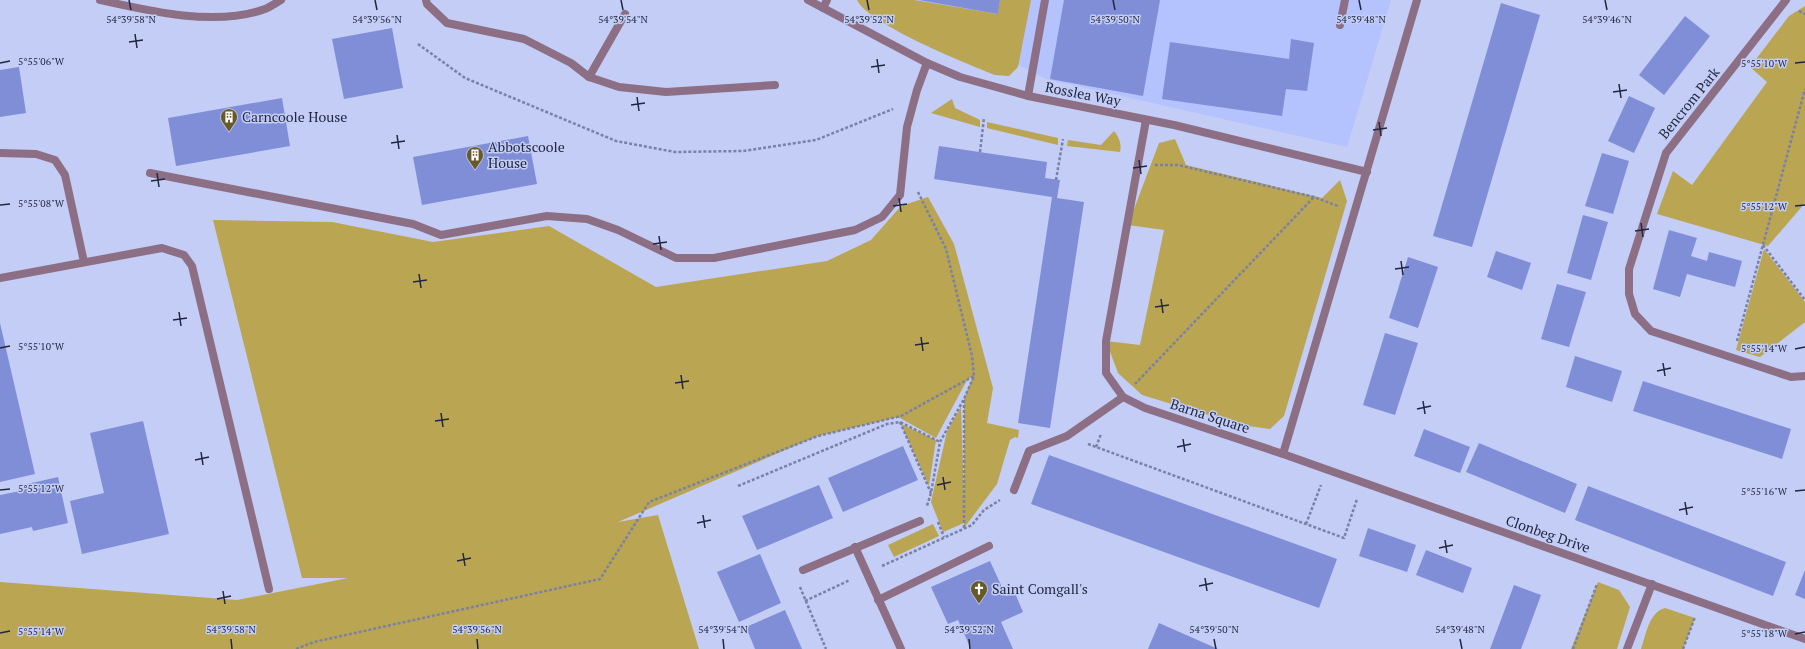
<svg xmlns="http://www.w3.org/2000/svg" width="1805" height="649" font-family="'PT Serif',serif">
<style>
.built{fill:#b4c2fd}
.green{fill:#baa553}
.building{fill:#808ed7}
.lines{fill:none;stroke-linecap:round;stroke-linejoin:round}
.path{stroke:#7a81a4;stroke-width:2.5;stroke-dasharray:3 2;stroke-linecap:butt}
.service{stroke:#8c6f85;stroke-width:8}
.minor{stroke:#8c6f85;stroke-width:8}
.ticks{fill:none;stroke:#222741;stroke-width:1.5}
.labels{text-anchor:middle;stroke-width:3;stroke-linejoin:round;paint-order:stroke}
.street-label{font-size:14px;fill:#222741;stroke:#c3cdf6}
.poi-label{font-size:14px;fill:#222741;stroke:#c3cdf6;text-anchor:start}
.ticks-label{font-size:10px;text-anchor:middle;fill:#222741;stroke:#c3cdf6;stroke-width:3;stroke-linejoin:round;paint-order:stroke}
</style>
<rect width="100%" height="100%" fill="#c3cdf6"/>
<path class="built" d="M892,0h499l-44,147 -301,-68z"/>
<g class="green">
<path d="M857,0h57l84,14 2,-14h31l-13,67 -9,9 -14,-1c-28,-11 -127,-51 -138,-75z"/>
<path d="M1805,6v197l-37,43 -111,-32 16,-43 19,14 75,-103 -17,-15 39,-51z"/>
<path d="M952,99l3,9 25,12v7l-49,-14z"/>
<path d="M987,122l71,16v7l-71,-17z"/>
<path d="M1114,131c5,6 8,13 6,21l-53,-6 1,-6 33,5z"/>
<path d="M1175,139l11,26 136,33 18,-18 7,21 -63,215 -14,13 -29,-4 -99,-30 -24,-22 -12,-32 34,4 24,-115 -36,-5 31,-82z"/>
<path d="M928,197l26,47 39,144 -6,35 32,7 -1,8 -3,-1 -5,3 -13,44 -33,44v-5l-21,9 -12,-30 16,-71 14,-24 3,91v-99l9,-23 -6,4 -31,58 -38,-21 -80,19 -200,86 40,-7 41,134h-699v-67l237,18 111,-22h-46l-89,-358 119,2 101,20 116,-16 107,61 171,-26 44,-21 30,-34z"/>
<path d="M1764,249l41,53v20l-45,35 -24,-7z"/>
<path d="M901,424l35,16 -7,46z"/>
<path d="M933,524l6,12 -45,21 -6,-12z"/>
<path d="M1598,582l21,8 11,17 -13,42h-46z"/>
<path d="M1665,608l30,10 -12,31h-42c5,-14 8,-37 24,-41z"/>
</g>
<g class="building">
<path d="M919,0h81l-2,14z"/>
<path d="M1064,0h96l-17,96 -93,-17z"/>
<path d="M1501,3l39,12 -68,232 -39,-11z"/>
<path d="M1685,16l25,20 -46,59 -25,-20z"/>
<path d="M392,28l11,60 -59,11 -12,-60z"/>
<path d="M1291,39l23,4 -7,48 -21,-2 -4,27 -120,-17 8,-57 119,17z"/>
<path d="M19,67l7,46 -26,4v-47z"/>
<path d="M1629,96l26,12 -21,45 -26,-12z"/>
<path d="M282,98l8,48 -114,20 -8,-48z"/>
<path d="M528,136l9,48 -115,21 -9,-48z"/>
<path d="M939,146l108,16 -2,16 15,2 -3,18 27,4 -34,226 -32,-5 34,-226 -118,-18z"/>
<path d="M1602,153l27,8 -16,53 -28,-8z"/>
<path d="M1583,215l25,7 -17,58 -24,-7z"/>
<path d="M1669,230l28,8 -6,18 16,5 2,-9 33,9 -7,26 -48,-13 -7,23 -27,-8z"/>
<path d="M1496,251l35,12 -9,27 -35,-13z"/>
<path d="M1408,257l30,10 -20,61 -29,-10z"/>
<path d="M1557,284l29,8 -17,55 -28,-8z"/>
<path d="M0,323l35,151 -35,8z"/>
<path d="M1385,333l33,10 -23,72 -32,-10z"/>
<path d="M1575,356l47,15 -10,31 -46,-15z"/>
<path d="M1643,381l148,48 -9,30 -149,-48z"/>
<path d="M143,421l26,113 -87,20 -12,-53 34,-8 -14,-60z"/>
<path d="M1424,429l46,18 -10,26 -46,-17z"/>
<path d="M1479,443l98,41 -12,29 -99,-41z"/>
<path d="M903,446l15,34 -75,32 -15,-34z"/>
<path d="M1049,455l288,104 -18,49 -288,-104z"/>
<path d="M58,477l10,46 -35,8 -1,-4 -32,7v-39l25,-5 -2,-5z"/>
<path d="M819,485l14,33 -76,32 -15,-34z"/>
<path d="M1588,486l198,76 -13,34 -198,-76z"/>
<path d="M1368,528l48,17 -9,27 -48,-16z"/>
<path d="M1426,550l46,18 -9,25 -47,-18z"/>
<path d="M760,554l21,49 -42,19 -22,-50z"/>
<path d="M990,561l16,35 9,-3 8,19 -22,10 12,27h-42l-13,-29 -10,4 -17,-37z"/>
<path d="M1805,570v29l-10,-4z"/>
<path d="M1514,585l27,10 -11,30 -9,24h-31z"/>
<path d="M785,610l17,39h-47l-9,-22z"/>
<path d="M1159,623l59,26h-70z"/>
</g>
<g class="lines">
<g class="path">
<path d="M1799,11l6,3"/>
<path d="M418,44l47,34 151,63 59,11 68,-1 73,-11 77,-31"/>
<path d="M980,152l4,-34"/>
<path d="M1155,165h23l136,32 24,9"/>
<path d="M1056,180l7,-41"/>
<path d="M918,192l28,57 26,107 2,20 -10,23 -24,43 -9,51 -4,13"/>
<path d="M1763,245l42,55"/>
<path d="M1737,341l68,-252"/>
<path d="M1135,384l179,-187"/>
<path d="M964,400v128"/>
<path d="M900,422l31,71"/>
<path d="M1088,444l256,94 13,-39"/>
<path d="M1096,447l5,-13"/>
<path d="M738,486l149,-62 13,-2 40,20"/>
<path d="M938,522l6,15"/>
<path d="M1306,524l15,-39"/>
<path d="M882,566l90,-41 12,-15 16,-10"/>
<path d="M800,587l26,62"/>
<path d="M805,601l45,-21"/>
<path d="M296,649l18,-7 286,-63 49,-77 169,-66 83,-20 73,-40"/>
<path d="M1573,649l24,-65"/>
<path d="M1683,649l12,-32"/>
</g>
<g class="service">
<path d="M823,8l4,-8"/>
<path d="M1340,25l5,-25"/>
<path d="M589,77l36,-63"/>
<path d="M1028,96l17,-96"/>
<path d="M0,153l36,1 19,6 10,15 19,87"/>
<path d="M150,173l263,51 28,11 106,-19 40,3 31,11 58,28h38l141,-28 27,-13 18,-22 7,-68 10,-37 10,-27"/>
<path d="M0,278l162,-30 22,7 8,11 77,323"/>
<path d="M1014,490l15,-39 38,-15 56,-39"/>
<path d="M878,600l111,-54"/>
</g>
<g class="minor">
<path d="M100,0c48,11 117,27 165,9 5,-2 11,-6 16,-9"/>
<path d="M426,0l1,4 20,19 77,16 47,24 18,14 30,10 47,5 109,-7"/>
<path d="M808,0l119,63 33,14 68,19 146,29 193,47"/>
<path d="M1786,0l-120,153 -37,116v25l6,20 16,17 140,46 14,-1"/>
<path d="M1146,120l-40,221v32l17,24 22,11 138,46 522,185"/>
<path d="M1283,454l134,-454"/>
<path d="M855,547l46,102"/>
<path d="M803,570l117,-49"/>
<path d="M1627,649l25,-65"/>
</g>
</g>
<path class="ticks" d="M129,0l2,10M375,0l2,10M621,0l2,10M867,0l2,10M1113,0l2,10M1359,0l2,10M1605,0l2,10M135,34l2,14M129,42l14,-2M877,59l2,14M0,63l10,-2M1795,63l10,-1M871,67l14,-2M1619,84l2,14M1613,92l14,-2M637,97l2,14M631,105l14,-2M1379,122l2,14M1373,130l14,-2M397,135l2,14M391,143l14,-2M1139,160l2,14M1133,168l14,-2M157,173l2,14M151,181l14,-2M899,198l2,14M0,205l10,-1M893,206l14,-2M1795,206l10,-1M1641,223l2,14M1635,231l14,-2M659,236l2,14M653,244l14,-2M1401,261l2,14M1395,269l14,-2M419,274l2,14M413,282l14,-2M1161,299l2,14M1155,307l14,-2M179,312l2,14M173,320l14,-2M921,337l2,14M915,345l14,-2M0,348l10,-2M1795,349l10,-2M1663,363l2,13M1657,371l14,-3M681,375l2,14M675,383l14,-2M1423,401l2,13M1417,409l14,-3M441,413l2,14M435,421l14,-2M1183,439l2,13M1177,447l14,-3M201,452l2,13M195,460l14,-3M943,477l2,13M937,485l14,-3M0,490l10,-1M1795,491l10,-1M1685,502l2,13M1679,510l14,-3M703,515l2,13M697,523l14,-3M1445,540l2,13M1439,548l14,-3M463,553l2,13M457,561l14,-3M1205,578l2,13M1199,586l14,-3M223,591l2,13M217,599l14,-3M0,633l10,-2M1795,634l10,-2M231,639l1,10M477,639l1,10M723,639l1,10M969,639l1,10M1214,639l2,10M1460,639l2,10"/>
<defs>
<g id="building-pin" transform="scale(0.9)"><path d="M0 17L-7.5 6A9.5 9.5 0 1 1 7.5 6Z" fill="#675a27" stroke="#c3cdf6"/><path d="M-4-6H4V6H1V3H-1V6H-4ZM-2.5-4.3h1.7v1.8h-1.7ZM.8-4.3h1.7v1.8H.8ZM-2.5-1h1.7V.8h-1.7ZM.8-1h1.7V.8H.8Z" fill="#fff"/></g>
<g id="church-pin" transform="scale(0.9)"><path d="M0 17L-7.5 6A9.5 9.5 0 1 1 7.5 6Z" fill="#675a27" stroke="#c3cdf6"/><path d="M-1.2-6h2.4v3.5h3.3v2.4h-3.3V6h-2.4V-.1h-3.3v-2.4h3.3Z" fill="#fff"/></g>
</defs>
<g fill-rule="evenodd">
<use href="#building-pin" x="229" y="117"/>
<use href="#building-pin" x="475" y="155"/>
<use href="#church-pin" x="979" y="589"/>
</g>
<g class="labels">
<g class="street-label">
<text transform="translate(1083 94) rotate(11)" y="5">Rosslea Way</text>
<text transform="translate(1689 103) rotate(-51)" y="5">Bencrom Park</text>
<text transform="translate(1210 416) rotate(18)" y="5">Barna Square</text>
<text transform="translate(1548 534) rotate(19)" y="5">Clonbeg Drive</text>
</g>
<g class="poi-label">
<text x="242" y="122">Carncoole House</text>
<text x="488" y="152">Abbotscoole<tspan x="488" dy="16">House</tspan></text>
<text x="992" y="594">Saint Comgall's</text>
</g>
</g>
<g class="ticks-label">
<text x="131" y="23">54°39'58"N</text>
<text x="377" y="23">54°39'56"N</text>
<text x="623" y="23">54°39'54"N</text>
<text x="869" y="23">54°39'52"N</text>
<text x="1115" y="23">54°39'50"N</text>
<text x="1361" y="23">54°39'48"N</text>
<text x="1607" y="23">54°39'46"N</text>
<text x="41" y="65">5°55'06"W</text>
<text x="1764" y="67">5°55'10"W</text>
<text x="41" y="207">5°55'08"W</text>
<text x="1764" y="210">5°55'12"W</text>
<text x="41" y="350">5°55'10"W</text>
<text x="1764" y="352">5°55'14"W</text>
<text x="41" y="492">5°55'12"W</text>
<text x="1764" y="495">5°55'16"W</text>
<text x="231" y="633">54°39'58"N</text>
<text x="477" y="633">54°39'56"N</text>
<text x="723" y="633">54°39'54"N</text>
<text x="969" y="633">54°39'52"N</text>
<text x="1214" y="633">54°39'50"N</text>
<text x="1460" y="633">54°39'48"N</text>
<text x="41" y="635">5°55'14"W</text>
<text x="1764" y="637">5°55'18"W</text>
</g>
</svg>
